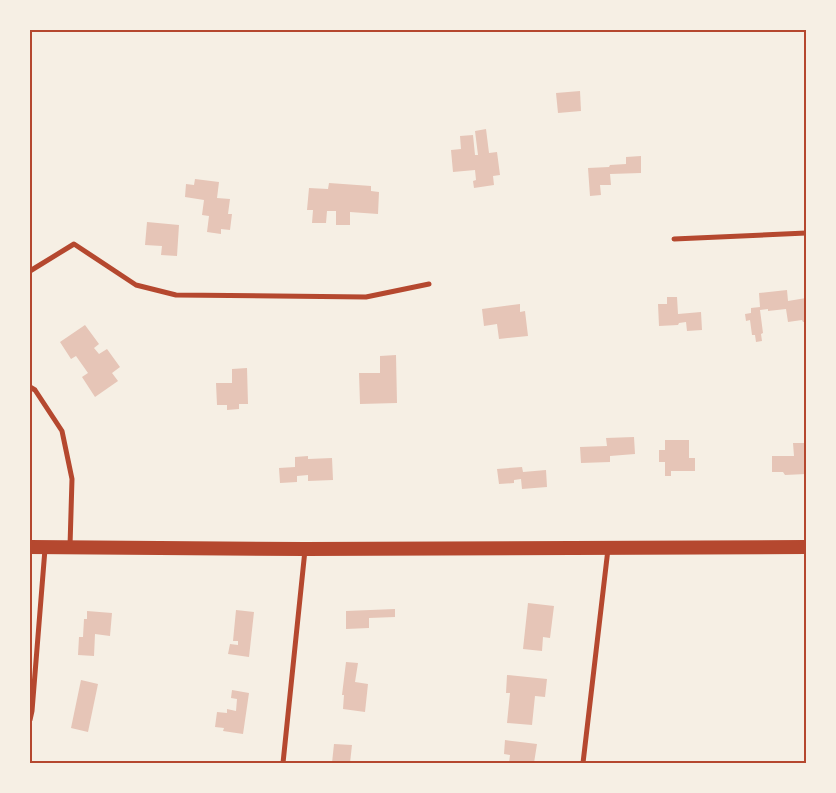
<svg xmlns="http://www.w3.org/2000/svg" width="836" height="793" font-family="Quicksand,sans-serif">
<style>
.building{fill:#e6c5b7}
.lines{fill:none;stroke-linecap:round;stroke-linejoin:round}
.minor{stroke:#b5482f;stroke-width:5}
.trunk{stroke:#b5482f;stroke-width:14}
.neatline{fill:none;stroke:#b5482f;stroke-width:2}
</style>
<rect width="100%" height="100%" fill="#f6efe4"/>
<g class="building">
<path d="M580,91l1,20 -23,2 -2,-20z"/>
<path d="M486,129l3,24 8,-1 3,23 -7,1 1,9 -20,3 -1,-7 3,-1 -1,-10 -22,2 -2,-22 10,-1 -1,-13 13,-1 2,20h3l-3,-24z"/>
<path d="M641,156v17l-31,1 1,11h-11l1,10 -11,1 -2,-28 21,-1 1,-2 16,-1v-7z"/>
<path d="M195,179l24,3 -2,16 13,1 -2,15h4l-2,16 -9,-1v5l-14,-2 2,-16 -7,-1 2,-15 -19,-3 1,-13 8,1z"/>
<path d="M329,183l42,3v5l8,1 -1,22 -28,-2v13h-14v-14h-9l-1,12h-14l1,-13h-6l2,-22 19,1z"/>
<path d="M147,222l32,3 -2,31 -16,-1 1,-9 -17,-1z"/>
<path d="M787,290l1,11 18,-3v24h-3l-1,-2 -14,2 -2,-13 -18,2v-2l-8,1 3,23 -2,1 1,7 -6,1 -1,-7h-3l-2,-15 -4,1 -1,-7 6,-1v-5l9,-1 -1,-14z"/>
<path d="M667,297h10l1,17 23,-2 1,18 -15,1 -1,-9 -7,1 -1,2 -19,1 -1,-22h9z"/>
<path d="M520,304v8l5,-1 3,25 -29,3 -2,-15 -13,2 -2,-17z"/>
<path d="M85,325l14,19 -5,4 5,6 8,-5 13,18 -8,6 6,8 -23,16 -13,-20 6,-4 -12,-17 -5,3 -11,-17z"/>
<path d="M396,355l1,48 -37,1 -1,-31h21v-17z"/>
<path d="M247,368l1,36h-9v5l-12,1v-5h-10l-1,-22h16v-14z"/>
<path d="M634,437l1,17 -25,2v6l-29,1 -1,-16 27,-1 -1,-8z"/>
<path d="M665,440h24v18h6v13h-24v5h-6v-14h-6v-12h6z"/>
<path d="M793,443h12l1,31 -21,1 -2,-3h-11v-16h22z"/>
<path d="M308,456v3l24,-1 1,22 -25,1v-6l-11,1v6l-17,1 -1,-15 16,-1v-10z"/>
<path d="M522,467l1,5 23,-2 1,17 -25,2 -1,-10 -7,1v3l-15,1 -2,-15z"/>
<path d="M528,603l26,3 -4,32 -7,-1 -1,14 -19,-2z"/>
<path d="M395,609v8l-26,1v10l-23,1v-18z"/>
<path d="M236,610l18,2 -5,45 -21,-3 2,-10 8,1v-4h-5z"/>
<path d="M87,611l25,2 -2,23 -15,-2 -1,22 -16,-1 1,-18h4l1,-18h3z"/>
<path d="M346,662l12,1 -3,19 13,2 -3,28 -22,-3 1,-14h-2z"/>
<path d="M507,675l40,4 -2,18 -10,-1 -3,29 -25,-2 3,-30h-4z"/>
<path d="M81,680l17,4 -10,48 -17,-4z"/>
<path d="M232,690l17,3 -6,41 -20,-3 1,-3 -9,-1 2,-15 10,1v-4l9,2 1,-12 -6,-1z"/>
<path d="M505,740l32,4 -3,19h-25l1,-8 -6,-1z"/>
<path d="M334,744l18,1 -2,18h-18z"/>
</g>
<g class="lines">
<g class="minor">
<path d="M674,239l132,-6"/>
<path d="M30,271l44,-27 62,41 40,10 190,2 63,-13"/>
<path d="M30,387l5,3 27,41 10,48 -2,67"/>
<path d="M30,720l2,-9 13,-162"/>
<path d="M283,763l22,-213"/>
<path d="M583,763l25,-214"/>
</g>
<path class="trunk" d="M30,547l275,2 501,-2"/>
</g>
<rect width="836" height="793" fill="none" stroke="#f6efe4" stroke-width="62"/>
<rect x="31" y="31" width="774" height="731" class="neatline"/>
</svg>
